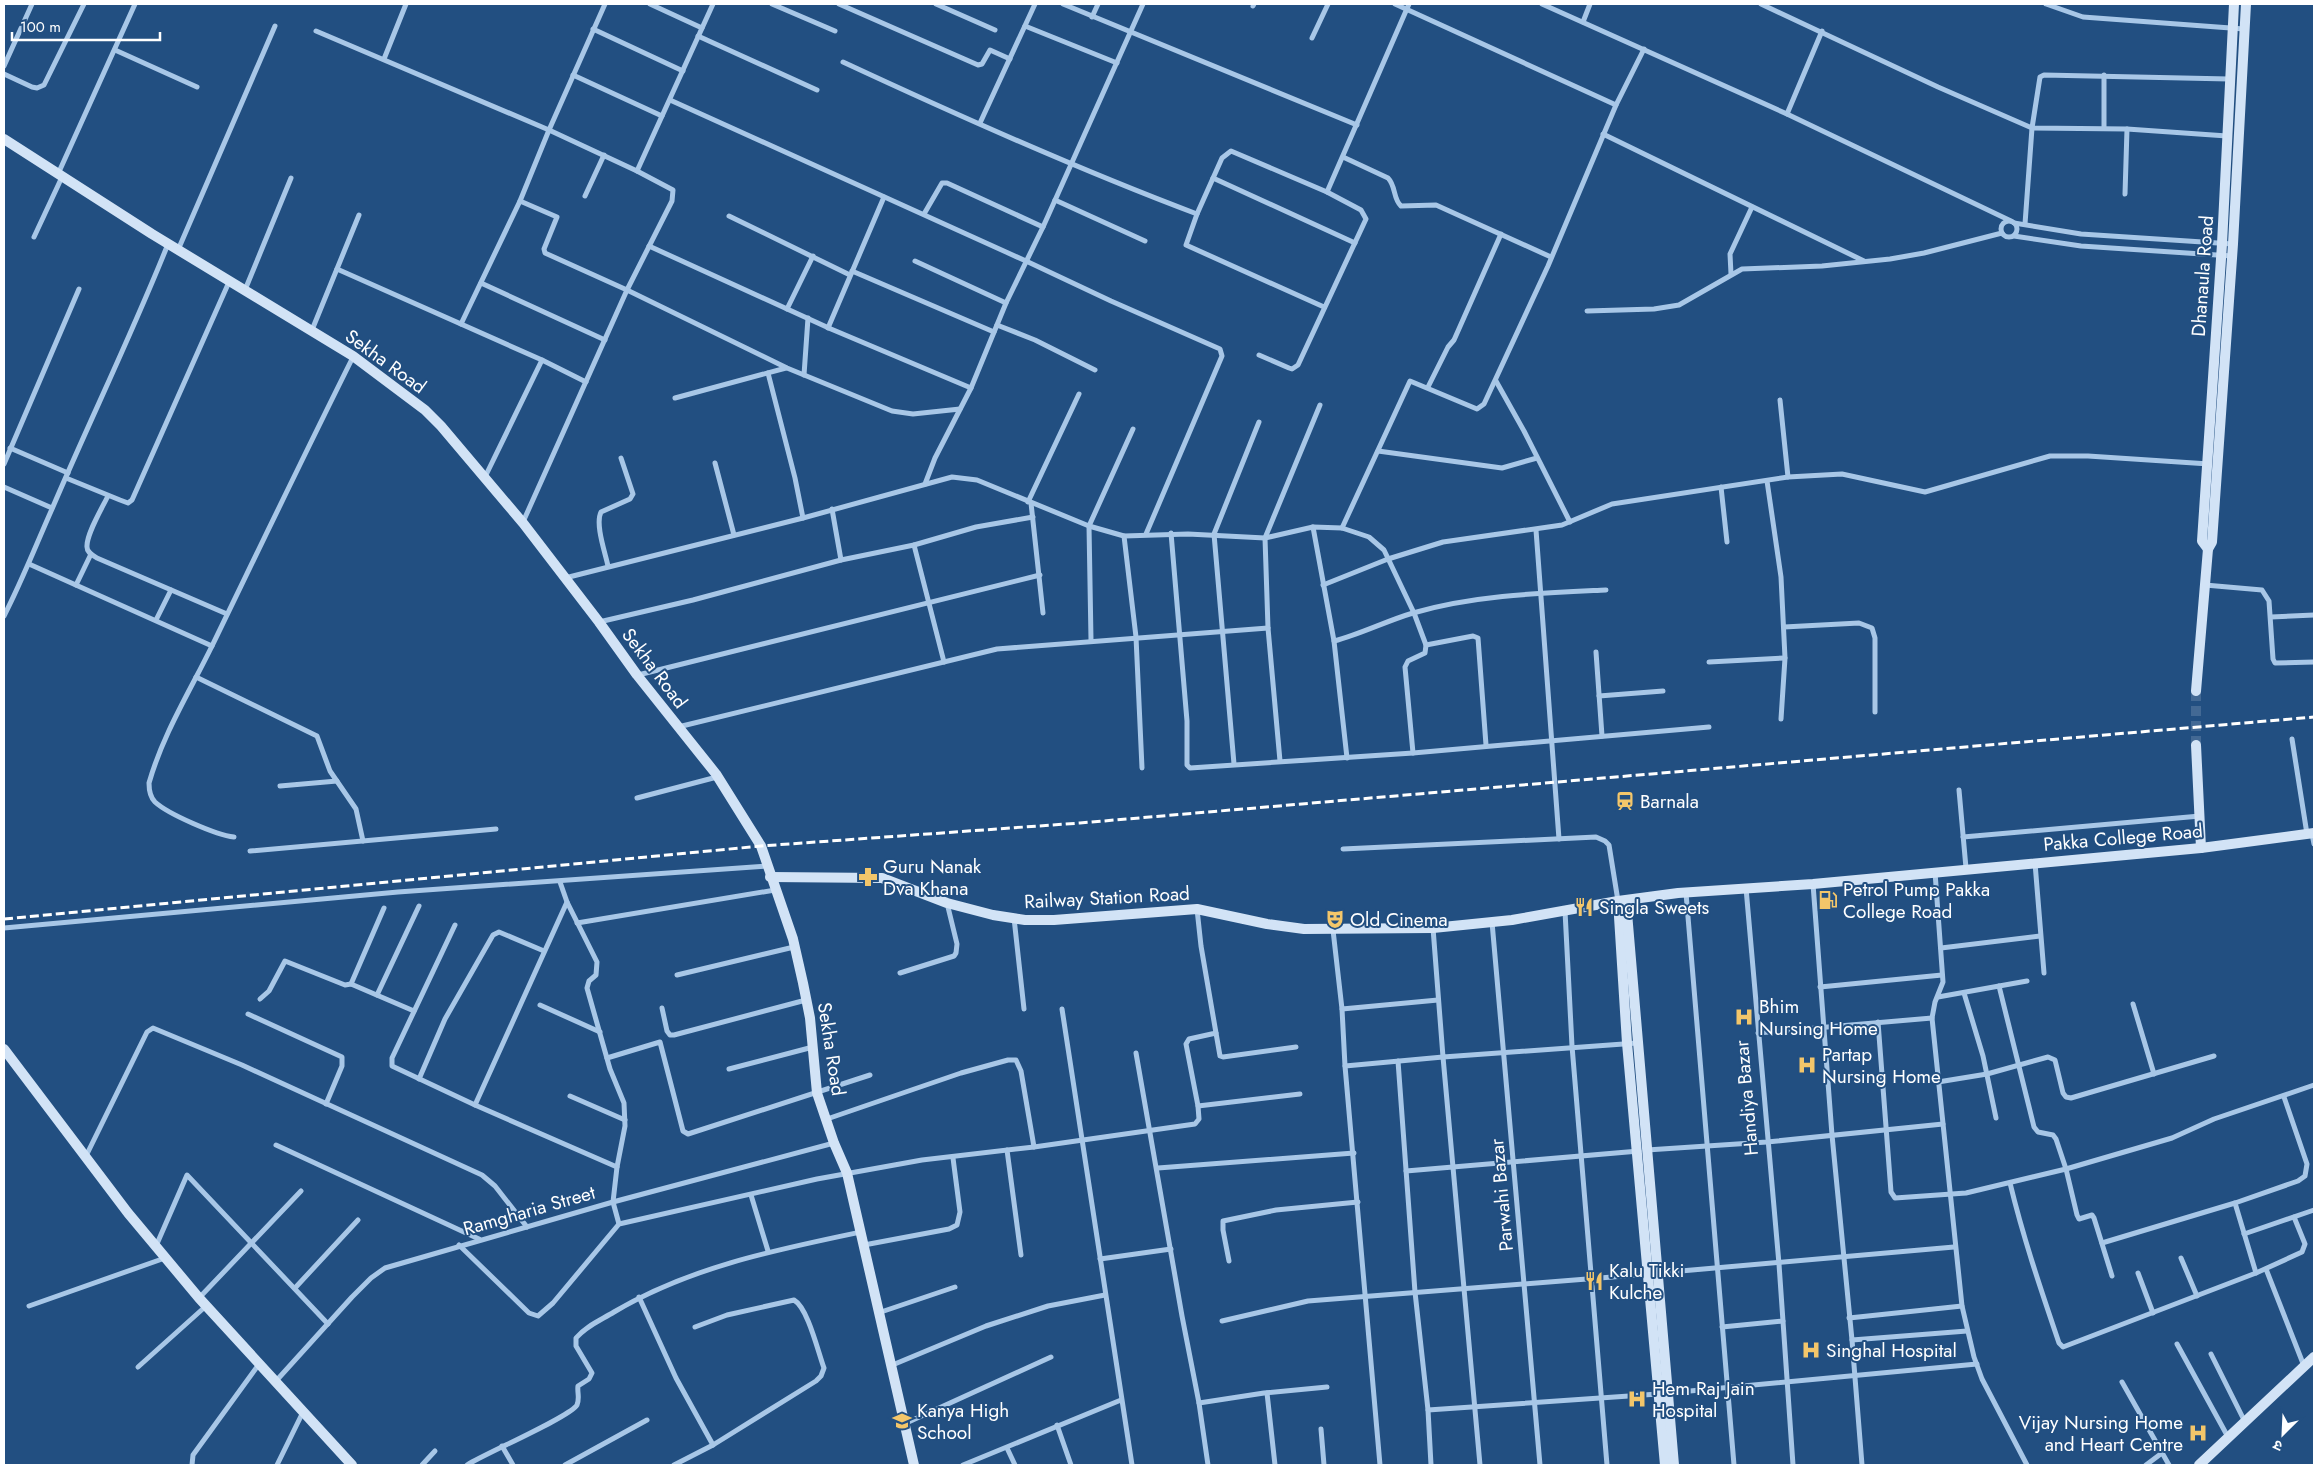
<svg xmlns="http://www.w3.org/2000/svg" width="2318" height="1469" font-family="Jost,'Noto Sans Devanagari',sans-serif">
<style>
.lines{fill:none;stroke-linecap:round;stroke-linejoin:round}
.secondary-tunnel{stroke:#436994;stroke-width:10;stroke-dasharray:10 5;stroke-linecap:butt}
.street{stroke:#a8c7e7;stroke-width:5}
.secondary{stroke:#d2e3f6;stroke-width:10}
.rail{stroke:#fff;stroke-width:3;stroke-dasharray:9 4;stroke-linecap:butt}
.labels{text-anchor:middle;stroke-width:4;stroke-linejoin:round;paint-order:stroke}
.street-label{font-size:19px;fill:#fff;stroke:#224f81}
.poi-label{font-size:19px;fill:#fff;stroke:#224f81;text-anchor:start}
</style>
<rect width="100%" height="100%" fill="#224f81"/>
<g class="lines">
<path class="secondary-tunnel" d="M2196,691v54"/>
<g class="street">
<path d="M650,4l52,24"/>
<path d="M772,4l63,27"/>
<path d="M839,4l139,61 4,-1 8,-14 20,9"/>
<path d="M936,4l59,26"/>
<path d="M1063,4l294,121"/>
<path d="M1395,4l221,101"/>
<path d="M1542,4l245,110 224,107"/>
<path d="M1761,4l177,83 94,41 95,1 100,7"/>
<path d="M2046,4l37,13 161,12"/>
<path d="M1253,6l1,-2"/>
<path d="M1092,17l6,-13"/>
<path d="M1583,22l7,-18"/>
<path d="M1025,26l92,37"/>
<path d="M593,29l90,42"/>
<path d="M316,31l233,99 88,41 36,19 -1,11 -45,89 -104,232"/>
<path d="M698,36l119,54"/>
<path d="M1312,38l16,-34"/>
<path d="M115,50l82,37"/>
<path d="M384,59l22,-55"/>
<path d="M843,62c116,54 234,107 354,152"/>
<path d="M4,66l28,-62"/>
<path d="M4,74l28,13 5,1 7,-3 40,-81"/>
<path d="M573,75l89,41"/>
<path d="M670,100l356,161 85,40 109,48 2,7 -76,178"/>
<path d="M1787,114l35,-83"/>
<path d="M980,123l55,-119"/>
<path d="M2104,128v-53"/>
<path d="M1603,134l261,127"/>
<path d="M1343,157l45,21c8,8 5,21 13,28l35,-1 115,52"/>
<path d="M637,171l76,-167"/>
<path d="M58,174l77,-170"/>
<path d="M1213,178l142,65"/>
<path d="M1327,192l82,-188"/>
<path d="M2125,194l2,-65"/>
<path d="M585,196l19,-41"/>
<path d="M1055,200l90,41"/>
<path d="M520,201l37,16 -13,32 1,4 82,37 160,78 105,43 21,3 47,-5"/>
<path d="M924,214l18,-31h5l96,44"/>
<path d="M729,216l121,59"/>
<circle cx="2009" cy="229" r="8"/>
<path d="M2014,223l67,11 152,10"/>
<path d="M2025,224l7,-96 8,-51 4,-2 185,4"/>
<path d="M2014,236l67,10 151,10"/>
<path d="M34,237l28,-60"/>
<path d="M649,246l182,83 140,59"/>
<path d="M178,250l97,-224"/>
<path d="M915,261l91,42"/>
<path d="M337,269l205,91 44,22"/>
<path d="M852,271l142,61"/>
<path d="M1731,274l-1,-20 22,-47"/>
<path d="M481,283l124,57"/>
<path d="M245,290l46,-112"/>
<path d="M787,309l26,-53"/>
<path d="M1587,311l67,-2 25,-4 63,-36 80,-3 68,-7 34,-6 78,-20"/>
<path d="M461,324l59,-123 29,-71 56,-126"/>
<path d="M997,325l38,15 60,30"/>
<path d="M828,328l56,-131"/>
<path d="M312,330l47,-115"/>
<path d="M1259,355l30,13 3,1 6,-4 68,-146 -5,-9 -34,-18 -96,-41 -9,7 -25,56 -11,31 138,62"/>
<path d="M768,373l27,105 8,40"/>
<path d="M804,375l4,-57"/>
<path d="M1496,381l28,50 46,91"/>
<path d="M1428,387l20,-40 6,-7 47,-106"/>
<path d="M675,398l111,-30"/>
<path d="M1780,400l8,77"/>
<path d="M10,448l58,25"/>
<path d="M1378,451l124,17 35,-10"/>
<path d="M715,463l19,72"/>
<path d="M4,464l75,-175"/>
<path d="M485,477l57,-117"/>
<path d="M66,478l54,22 8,3 4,-3 97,-218"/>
<path d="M1767,481l14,96 4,81 -4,61"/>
<path d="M925,484l10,-26 36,-70 35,-85 37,-76 100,-223"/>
<path d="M4,487l48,21"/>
<path d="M1721,487l6,55"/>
<path d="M108,496c-6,12 -22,39 -21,51 0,6 6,8 10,11l130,56"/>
<path d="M1028,502l51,-108"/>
<path d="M1031,503l12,110"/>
<path d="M832,509l9,51"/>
<path d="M1313,527l21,114 13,117"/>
<path d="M1342,528l68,-147 67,28 7,-5 64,-138 68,-161 28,-56"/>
<path d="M1536,530l23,309"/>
<path d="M1171,533l16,188v44l3,3 223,-15 296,-26"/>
<path d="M1124,536l12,101 6,131"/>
<path d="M914,545l30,117"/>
<path d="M29,564l183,82"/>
<path d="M608,566c-3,-14 -13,-42 -7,-54l29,-13 3,-5 -12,-36"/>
<path d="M565,578l238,-60 149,-41 25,3 112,46 35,10 64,-2 77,4 48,-11 29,1 27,9 15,13 30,63 12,32 -1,8 -17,8 -3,6 8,86"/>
<path d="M76,585l15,-31"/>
<path d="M1323,585l65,-26 55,-17 119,-17 50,-21 176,-27 54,-3 83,18 125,-36h38l121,8"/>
<path d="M2205,585l57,5 7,11 4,58 2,4 39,-1"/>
<path d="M4,616c18,-35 32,-71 48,-107 38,-89 80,-175 116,-265"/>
<path d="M2271,617l43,-2"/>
<path d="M156,620l15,-30"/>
<path d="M599,622l94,-22 148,-40 73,-15 62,-18 57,-10"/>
<path d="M1784,627l75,-4 13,5 3,10v74"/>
<path d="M1091,640l-2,-114 44,-97"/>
<path d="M1334,641c27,-7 52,-20 79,-28 62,-18 129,-20 193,-23"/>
<path d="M1426,645l47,-9 5,2 8,107"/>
<path d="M1596,652l6,84"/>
<path d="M1709,662l76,-4"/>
<path d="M638,675l402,-100"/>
<path d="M196,677l121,59 13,35 26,38 7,32"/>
<path d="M1599,696l64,-5"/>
<path d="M678,727l319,-78 271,-21"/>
<path d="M2292,739l15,95"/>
<path d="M1280,761l-12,-133 -3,-90 55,-133"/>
<path d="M1234,764l-20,-230 45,-112"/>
<path d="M280,786l57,-5"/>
<path d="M1959,790l7,78"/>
<path d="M637,798l80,-21"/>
<path d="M2312,834l2,10"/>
<path d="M234,837c-18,-2 -66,-23 -79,-35 -5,-5 -6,-12 -6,-19 14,-49 41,-92 63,-137 47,-97 93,-193 141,-289"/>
<path d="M1963,837l237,-21"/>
<path d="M1343,849l253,-12 9,4 4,4 9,56"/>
<path d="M250,851l246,-22"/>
<path d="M2035,863l9,110"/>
<path d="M1935,872l8,110 -8,20 -3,16 30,288 12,51 8,22 45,86"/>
<path d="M560,882l7,20"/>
<path d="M1813,884l19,251 20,205 115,-9"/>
<path d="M1746,888l33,376 14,201"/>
<path d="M1686,893l48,572"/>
<path d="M384,908l-33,76 63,27"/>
<path d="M1565,911l7,135 35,419"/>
<path d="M1014,918l10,91"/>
<path d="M1492,922l48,543"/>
<path d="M577,923l198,-33"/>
<path d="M455,925l-63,133v8l83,39 142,62"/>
<path d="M4,928l394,-36 369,-26"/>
<path d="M1433,928l10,129 194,-14"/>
<path d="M1333,930l9,79 96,-9"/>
<path d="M1941,948l99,-12"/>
<path d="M900,973l54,-17 2,-3 1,-9 -10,-41"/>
<path d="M677,975l117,-28"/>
<path d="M1999,986l35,141 4,5 15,3 3,4 10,30 11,46 2,4 13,-4 2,3 18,58"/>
<path d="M1820,987l122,-12"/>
<path d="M1964,993l19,63 13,62"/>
<path d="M377,995l42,-89"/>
<path d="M1938,997l89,-16"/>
<path d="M260,999l9,-8 16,-30 60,24 6,-1"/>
<path d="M2133,1004l21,70"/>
<path d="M540,1005l60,27"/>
<path d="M662,1008l5,23 3,4h4l132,-35"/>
<path d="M1062,1009l70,456"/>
<path d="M1342,1009l3,57 35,399"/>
<path d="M248,1014l94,43v9l-16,38"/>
<path d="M1878,1022l13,170 4,6 71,-5 100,-24 106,-31 42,-19 100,-34"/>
<path d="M1216,1033l4,23 3,1 73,-10"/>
<path d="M1758,1033l174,-15"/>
<path d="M1136,1053l46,263 17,87 9,62"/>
<path d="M607,1058l53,-16 23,89 5,3 182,-59"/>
<path d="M1398,1061l17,231 13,118 3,55"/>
<path d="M1345,1066l98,-9 37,408"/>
<path d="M729,1069l84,-22"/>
<path d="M419,1079l26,-60 48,-84 6,-3 45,19"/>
<path d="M1938,1082l49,-8 61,-17 7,3 8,33 3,4 5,1 143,-42"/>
<path d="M570,1096l55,24"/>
<path d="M475,1105l92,-203 30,60 -1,13 -7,6 -2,7 23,81 14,34 1,23 -8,41 -4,35 6,22"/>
<path d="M1198,1106l102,-12"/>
<path d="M827,1119l134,-46 47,-13h8l5,11 13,76"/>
<path d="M276,1145l203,94"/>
<path d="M1007,1150l14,105"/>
<path d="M1647,1150l120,-8 176,-18"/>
<path d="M85,1158l62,-126 6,-4 89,37 240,110 13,11 32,41"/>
<path d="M1158,1168l196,-15"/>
<path d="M1406,1171l233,-20"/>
<path d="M2010,1183c13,54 31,107 49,160l4,4 193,-74 46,-21 3,-8 -11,-27"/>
<path d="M751,1195l17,56"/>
<path d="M2235,1203l21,70"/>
<path d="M2244,1234l70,-24"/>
<path d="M2102,1243l133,-40 63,-22 7,-5 2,-12 -23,-67"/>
<path d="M459,1245l70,68 9,3 15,-13 66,-79 198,-45 105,-19 112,-13 161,-23 4,-5 -1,-13 -12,-62 3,-5 27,-6 -15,-87 -4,-37"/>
<path d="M864,1245l85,-16 8,-4 3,-13 -7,-54"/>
<path d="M156,1246l31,-71 141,149"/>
<path d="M2181,1258l16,38"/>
<path d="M1100,1259l71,-10"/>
<path d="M1229,1261l-6,-31v-9l53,-11 82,-8"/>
<path d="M2266,1269l38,97"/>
<path d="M1658,1273l296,-26"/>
<path d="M2138,1273l15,40"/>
<path d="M295,1288l63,-68"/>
<path d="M639,1297l37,81 37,67"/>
<path d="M199,1298l102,-107"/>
<path d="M29,1306l136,-48"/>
<path d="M878,1313l77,-26"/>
<path d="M1849,1318l113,-12"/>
<path d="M1222,1321l86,-20 342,-27"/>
<path d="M1722,1327l61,-6"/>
<path d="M1852,1340l10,125"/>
<path d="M2177,1344l51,93"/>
<path d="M2211,1354l34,68"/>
<path d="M890,1366l96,-40 62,-20 57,-11"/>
<path d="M138,1367l68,-61"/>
<path d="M276,1381l76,-84 19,-19 14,-10 228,-66 221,-59"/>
<path d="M2122,1382l47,83"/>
<path d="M1267,1393l8,72"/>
<path d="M1199,1403l65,-10 63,-6"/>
<path d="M1428,1410l230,-16 319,-30"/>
<path d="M904,1424l147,-67"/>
<path d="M1057,1425l14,40"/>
<path d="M1321,1429l3,36"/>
<path d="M502,1446l11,19"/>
<path d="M1007,1448l8,17"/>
<path d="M192,1465l1,-10 66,-91"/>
<path d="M277,1465l26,-53"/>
<path d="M422,1465l13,-14"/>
<path d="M467,1465c19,-12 103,-48 110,-60 3,-7 0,-13 1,-19l11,-7 3,-6 -16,-27v-8c10,-12 25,-18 38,-26 76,-45 161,-62 247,-80"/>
<path d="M565,1465l82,-45"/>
<path d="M674,1465l39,-20 103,-64 5,-5 3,-8c-6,-16 -16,-60 -30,-68l-67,15 -32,12"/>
<path d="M963,1465l158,-65"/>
<path d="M2146,1465l16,-12"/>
</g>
<g class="secondary">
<path d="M4,139l148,95 201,122 72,54 16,16 82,97 76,99 38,53 79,99 45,72 32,93 10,44 7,35 7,75 17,50 13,30 67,292"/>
<path d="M2208,549l-6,-8 20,-297 12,-240"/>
<path d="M2196,691l12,-142 4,-7 21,-298 13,-240"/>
<path d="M2196,745l5,103"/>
<path d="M770,877l112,1 65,25 46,12 32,5h29l143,-11 70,15 37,5 129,-1 79,-8 106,-19 60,-8 135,-9 388,-36 113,-15"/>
<path d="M1618,901l9,142 38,422"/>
<path d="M1626,901l48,564"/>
<path d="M4,1049l124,164 71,85 153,167"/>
<path d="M2199,1465l115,-108"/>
</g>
<path class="rail" d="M4,919l757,-73 319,-23 1234,-106"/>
</g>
<defs>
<g id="station-bare" transform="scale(1.5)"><path d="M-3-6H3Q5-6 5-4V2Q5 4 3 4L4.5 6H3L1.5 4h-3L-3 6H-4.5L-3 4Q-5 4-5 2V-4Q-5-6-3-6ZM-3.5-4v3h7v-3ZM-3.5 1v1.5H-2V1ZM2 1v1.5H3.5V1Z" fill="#f3c66a" stroke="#224f81" stroke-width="2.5" paint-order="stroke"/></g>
<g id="pharmacy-bare" transform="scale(1.5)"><path d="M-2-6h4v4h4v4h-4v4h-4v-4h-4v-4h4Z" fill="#f3c66a" stroke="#224f81" stroke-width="2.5" paint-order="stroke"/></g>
<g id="fuel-bare" transform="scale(1.5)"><path d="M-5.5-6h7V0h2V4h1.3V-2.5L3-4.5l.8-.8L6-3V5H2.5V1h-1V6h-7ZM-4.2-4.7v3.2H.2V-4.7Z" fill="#f3c66a" stroke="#224f81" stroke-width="2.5" paint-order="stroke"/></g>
<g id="restaurant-bare" transform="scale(1.5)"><path d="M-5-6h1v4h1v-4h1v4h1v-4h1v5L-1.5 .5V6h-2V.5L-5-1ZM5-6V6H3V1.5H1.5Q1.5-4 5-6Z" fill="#f3c66a" stroke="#224f81" stroke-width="2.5" paint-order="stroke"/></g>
<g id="theatre-bare" transform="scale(1.5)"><path d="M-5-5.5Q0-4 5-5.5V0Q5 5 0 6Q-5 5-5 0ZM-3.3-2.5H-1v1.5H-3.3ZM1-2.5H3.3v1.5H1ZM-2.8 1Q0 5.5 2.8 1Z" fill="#f3c66a" stroke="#224f81" stroke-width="2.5" paint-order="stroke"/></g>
<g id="hospital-bare" transform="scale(1.5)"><path d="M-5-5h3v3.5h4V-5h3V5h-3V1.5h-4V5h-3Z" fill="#f3c66a" stroke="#224f81" stroke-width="2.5" paint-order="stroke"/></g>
<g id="school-bare" transform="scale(1.5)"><path d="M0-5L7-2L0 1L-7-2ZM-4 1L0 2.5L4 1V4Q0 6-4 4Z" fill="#f3c66a" stroke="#224f81" stroke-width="2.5" paint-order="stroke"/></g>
</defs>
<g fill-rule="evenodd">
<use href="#station-bare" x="1625" y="801"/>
<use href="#pharmacy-bare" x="868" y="877"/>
<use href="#fuel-bare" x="1828" y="900"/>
<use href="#restaurant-bare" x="1584" y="907"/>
<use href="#theatre-bare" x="1335" y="919"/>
<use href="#hospital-bare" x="1744" y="1017"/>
<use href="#hospital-bare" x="1807" y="1065"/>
<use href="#restaurant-bare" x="1594" y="1281"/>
<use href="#hospital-bare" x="1811" y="1350"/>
<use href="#hospital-bare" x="1637" y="1399"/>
<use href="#school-bare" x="902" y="1421"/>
<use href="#hospital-bare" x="2198" y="1433"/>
</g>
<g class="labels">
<g class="street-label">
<text transform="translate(2202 276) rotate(-86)" y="7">Dhanaula Road</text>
<text transform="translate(386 361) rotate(36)" y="7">Sekha Road</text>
<text transform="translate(655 668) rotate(53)" y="7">Sekha Road</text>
<text transform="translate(2123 837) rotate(-5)" y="7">Pakka College Road</text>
<text transform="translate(1107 897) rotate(-3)" y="7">Railway Station Road</text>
<text transform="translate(832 1049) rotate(81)" y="7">Sekha Road</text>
<text transform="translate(1746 1098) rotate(-95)" y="7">Handiya Bazar</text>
<text transform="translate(1501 1195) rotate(-95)" y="7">Parwahi Bazar</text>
<text transform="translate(529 1210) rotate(-16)" y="7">Ramgharia Street</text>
</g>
<g class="poi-label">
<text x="1640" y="808">Barnala</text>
<text x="883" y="873">Guru Nanak<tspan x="883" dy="22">Dva Khana</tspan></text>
<text x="1843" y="896">Petrol Pump Pakka<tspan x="1843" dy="22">College Road</tspan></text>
<text x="1599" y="914">Singla Sweets</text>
<text x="1350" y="926">Old Cinema</text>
<text x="1759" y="1013">Bhim<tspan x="1759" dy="22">Nursing Home</tspan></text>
<text x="1822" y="1061">Partap<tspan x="1822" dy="22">Nursing Home</tspan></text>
<text x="1609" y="1277">Kalu Tikki<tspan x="1609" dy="22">Kulche</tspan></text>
<text x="1826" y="1357">Singhal Hospital</text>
<text x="1652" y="1395">Hem Raj Jain<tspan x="1652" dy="22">Hospital</tspan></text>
<text x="917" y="1417">Kanya High<tspan x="917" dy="22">School</tspan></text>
<text x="2183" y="1429" text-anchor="end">Vijay Nursing Home<tspan x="2183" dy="22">and Heart Centre</tspan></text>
</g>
</g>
<rect width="2318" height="1469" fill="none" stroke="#ffffff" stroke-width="10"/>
<g transform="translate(2283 1434) rotate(204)" stroke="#224f81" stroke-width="4" paint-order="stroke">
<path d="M0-4L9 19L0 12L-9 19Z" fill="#ffffff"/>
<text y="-8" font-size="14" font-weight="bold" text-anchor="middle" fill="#ffffff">उ</text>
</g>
<path d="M12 32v8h148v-8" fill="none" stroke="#ffffff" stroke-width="2.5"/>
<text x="20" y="32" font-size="15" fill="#ffffff" stroke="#224f81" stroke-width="4" paint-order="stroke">100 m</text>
</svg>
